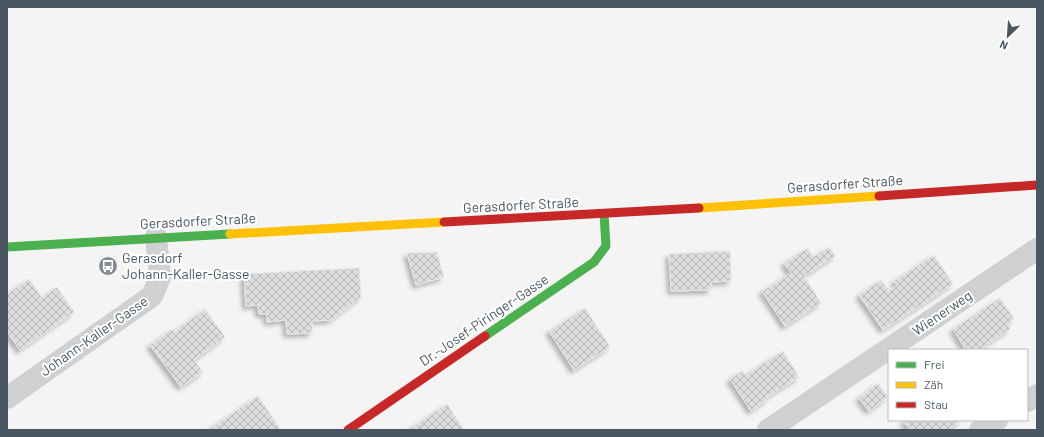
<svg xmlns="http://www.w3.org/2000/svg" width="1044" height="437" font-family="Barlow,sans-serif">
<style>
.building{fill:url(#building-cross-hatch);stroke:#e5e6e7;filter:url(#shadow)}
.lines{fill:none;stroke-linecap:round;stroke-linejoin:round}
.street{stroke:#ced0d2;stroke-width:22}
.fast{stroke:#4caf50;stroke-width:9}
.slow{stroke:#ffc107;stroke-width:9}
.jam{stroke:#c62828;stroke-width:9}
.labels{text-anchor:middle;stroke-width:4;stroke-linejoin:round;paint-order:stroke}
.street-label{font-size:14px;fill:#4a5661;stroke:#fff}
.poi-label{font-size:14px;fill:#4a5661;stroke:#fff;text-anchor:start}
</style>
<defs>
<pattern id="building-cross-hatch" width="8" height="8" patternUnits="userSpaceOnUse"><rect width="8" height="8" fill="#ddddde"/><path d="M0 0l8 8M0 8l8-8" fill="none" stroke="#b5b6b7"/></pattern>
<filter id="shadow"><feDropShadow dx="-3.5" dy="3.5" stdDeviation="2" flood-color="#0004"/></filter>
</defs>
<rect width="100%" height="100%" fill="#f4f4f4"/>
<g class="building">
<path d="M829,247l6,9 -31,20 17,27 -36,23 -23,-35 29,-18 -7,-10 24,-15 5,9z"/>
<path d="M730,251l1,30 -20,1v8l-40,1 -2,-37z"/>
<path d="M437,252l7,25 -28,8 -9,-32z"/>
<path d="M934,255l19,29 -70,46 -24,-35 22,-15 8,11 8,-6 -3,-4z"/>
<path d="M359,268l2,29 -30,23 -19,1v12l-25,1 -1,-14 -19,2v-8h-8l-1,-9 -12,1 -2,-32z"/>
<path d="M29,279l13,19 15,-11 17,25 -54,38 -13,-18v-38z"/>
<path d="M1000,298l14,21 -7,5 3,5 -25,16 3,5h-22l-13,-21z"/>
<path d="M585,308l25,39 -36,23 -25,-39z"/>
<path d="M205,309l20,28 -31,23 9,12 -22,15 -31,-42 22,-16 2,3z"/>
<path d="M783,351l16,26 -32,20 1,2 -17,12 -21,-32 12,-8 3,4z"/>
<path d="M878,383l10,14 -19,14 -10,-13z"/>
<path d="M258,396l23,34h-73z"/>
<path d="M447,404l17,26h-56z"/>
<path d="M903,420h59l-15,10h-37z"/>
</g>
<g class="lines">
<g class="street">
<path d="M7,398l145,-102 8,-19 -4,-40"/>
<path d="M1027,401l10,-6"/>
<path d="M768,430l269,-181"/>
<path d="M980,430l17,-10"/>
</g>
<g class="fast">
<path d="M7,247l223,-13"/>
<path d="M485,336l109,-74 12,-16 -2,-32"/>
</g>
<g class="slow">
<path d="M699,208l180,-12"/>
<path d="M230,234l214,-12"/>
</g>
<g class="jam">
<path d="M879,196l158,-11"/>
<path d="M444,222l255,-14"/>
<path d="M348,430l137,-94"/>
</g>
</g>
<defs>
<g id="bus-disc" transform="scale(1)"><circle r="9.5" fill="#868d94" stroke="#fff"/><path d="M-5-6H5V4H4V6H2V4H-2V6H-4V4H-5ZM-3.5-4V0h7V-4ZM-3.5 1.2v1.5H-2V1.2ZM2 1.2v1.5H3.5V1.2Z" fill="#fff"/></g>
</defs>
<g fill-rule="evenodd">
<use href="#bus-disc" x="108" y="266"/>
</g>
<g class="labels">
<g class="street-label">
<text transform="translate(845 184) rotate(-4)" y="5">Gerasdorfer Straße</text>
<text transform="translate(521 205) rotate(-3)" y="5">Gerasdorfer Straße</text>
<text transform="translate(198 221) rotate(-3)" y="5">Gerasdorfer Straße</text>
<text transform="translate(942 313) rotate(-34)" y="5">Wienerweg</text>
<text transform="translate(484 320) rotate(-34)" y="5">Dr.-Josef-Piringer-Gasse</text>
<text transform="translate(94 336) rotate(-35)" y="5">Johann-Kaller-Gasse</text>
</g>
<g class="poi-label">
<text x="122" y="263">Gerasdorf<tspan x="122" dy="16">Johann-Kaller-Gasse</tspan></text>
</g>
</g>
<rect width="1044" height="437" fill="none" stroke="#4a5661" stroke-width="16"/>
<rect x="888" y="349" width="140" height="72" fill="#ffffff" stroke="#b7bbc0"/>
<rect x="896" y="362" width="20" height="6" fill="#4caf50" stroke="#b7bbc0"/>
<text x="924" y="369" font-size="12" fill="#4a5661">Frei</text>
<rect x="896" y="382" width="20" height="6" fill="#ffc107" stroke="#b7bbc0"/>
<text x="924" y="389" font-size="12" fill="#4a5661">Zäh</text>
<rect x="896" y="402" width="20" height="6" fill="#c62828" stroke="#b7bbc0"/>
<text x="924" y="409" font-size="12" fill="#4a5661">Stau</text>
<g transform="translate(1008 36) rotate(205)" stroke="#ffffff" stroke-width="3" paint-order="stroke">
<path d="M0-3L7 15L0 10L-7 15Z" fill="#4a5661"/>
<text y="-6" font-size="11" font-weight="bold" text-anchor="middle" fill="#4a5661">N</text>
</g>
</svg>
